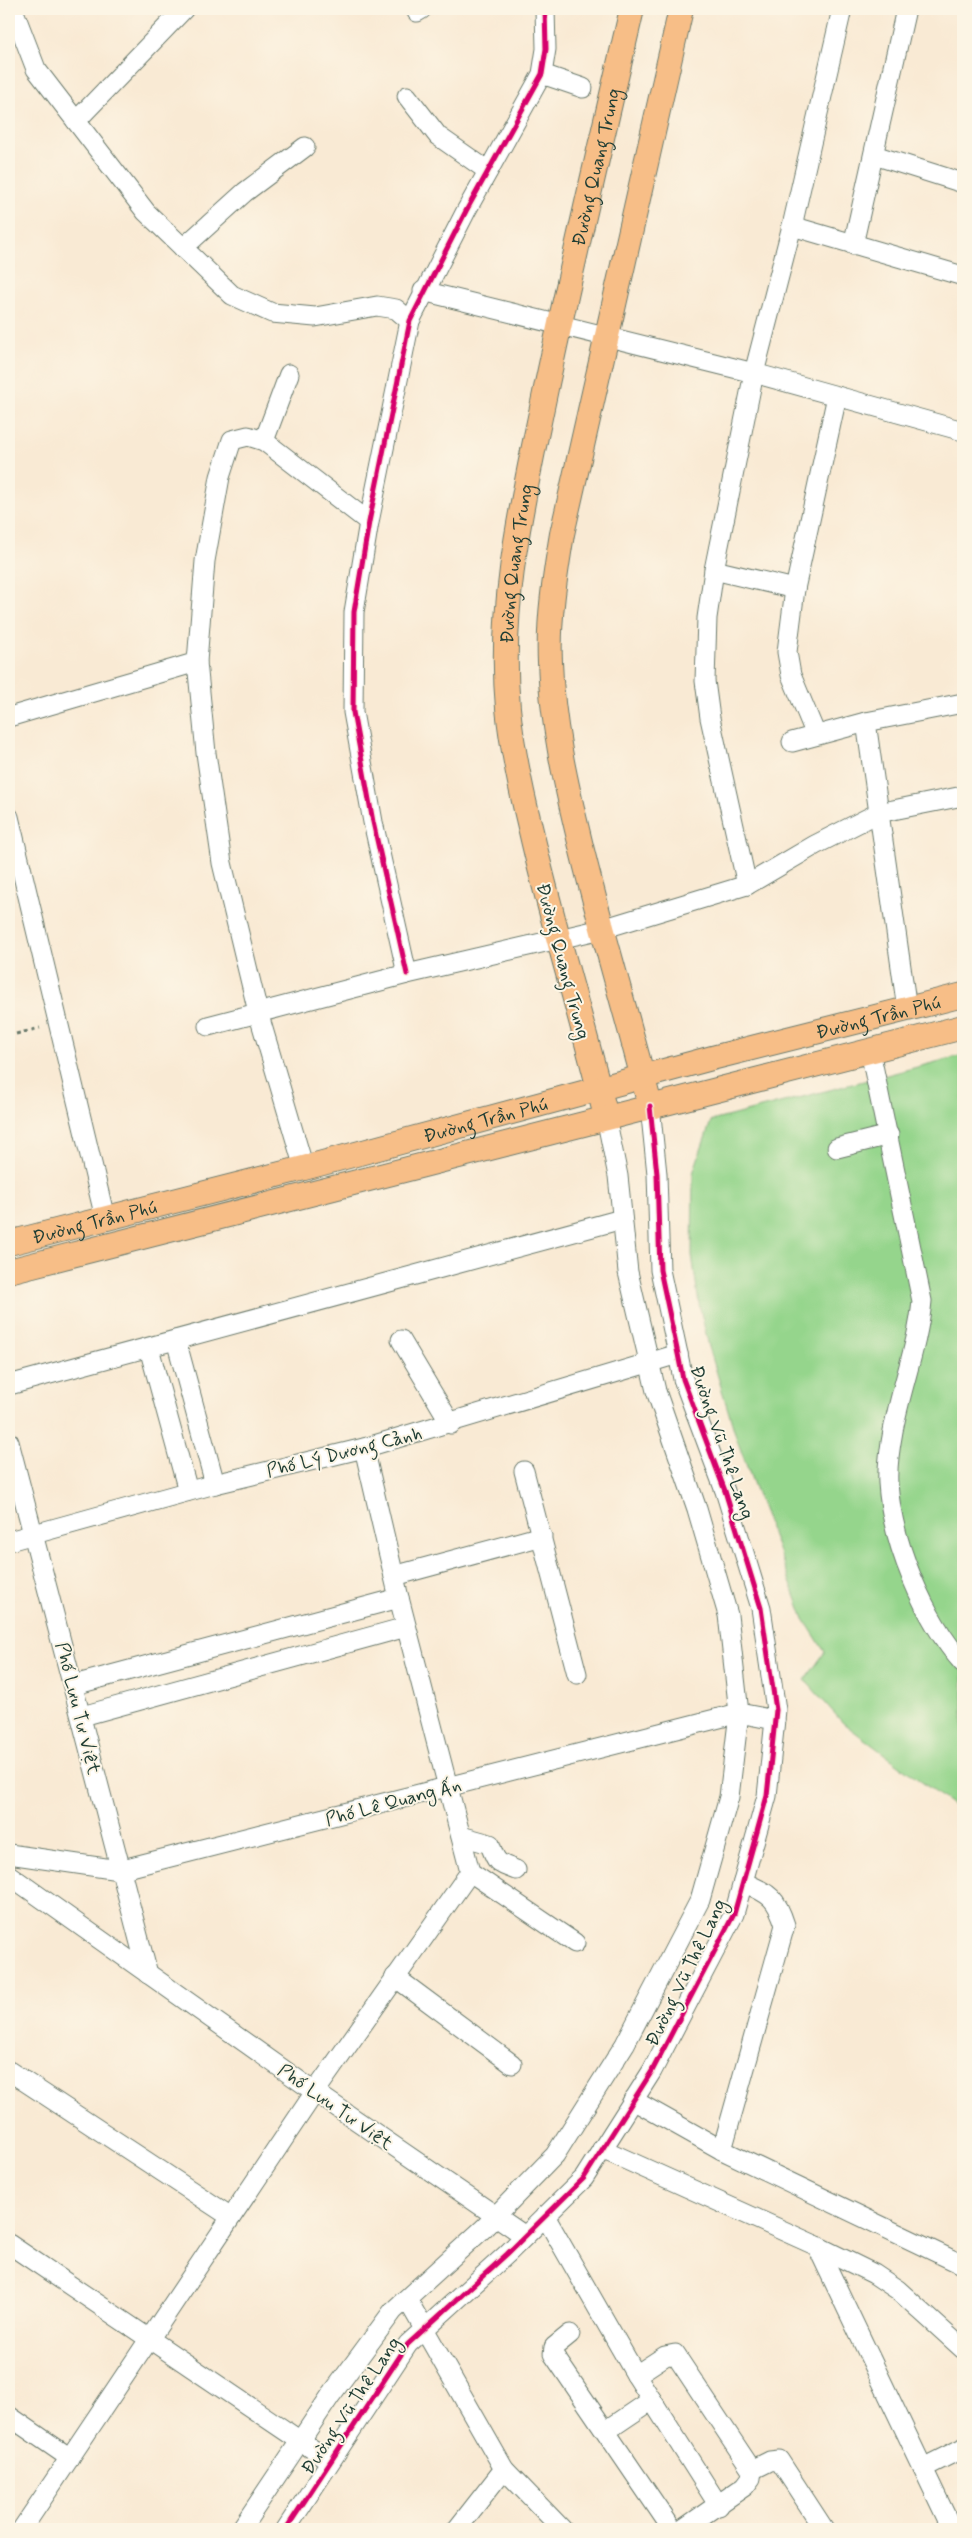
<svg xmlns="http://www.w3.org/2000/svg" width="972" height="2538" font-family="Mynerve,sans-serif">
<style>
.garden{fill:#95d58c;stroke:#5a8960}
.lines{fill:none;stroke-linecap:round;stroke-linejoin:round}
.minor-casing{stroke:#6b7a6c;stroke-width:21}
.major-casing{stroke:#6b7a6c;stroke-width:26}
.path{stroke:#6b7a6c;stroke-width:3;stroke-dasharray:4 4;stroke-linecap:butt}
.minor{stroke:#fff;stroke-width:19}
.major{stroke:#f7be87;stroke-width:24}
.cycleway-casing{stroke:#fcf5e5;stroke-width:8}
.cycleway{stroke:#d6006c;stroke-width:5}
.labels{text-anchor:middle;stroke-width:4;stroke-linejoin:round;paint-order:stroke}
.street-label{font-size:19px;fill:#1f3d34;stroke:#fcf5e5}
</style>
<rect width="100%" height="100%" fill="#fcf5e5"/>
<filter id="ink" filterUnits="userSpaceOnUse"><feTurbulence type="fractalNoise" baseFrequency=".02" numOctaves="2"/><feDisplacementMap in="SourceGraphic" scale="10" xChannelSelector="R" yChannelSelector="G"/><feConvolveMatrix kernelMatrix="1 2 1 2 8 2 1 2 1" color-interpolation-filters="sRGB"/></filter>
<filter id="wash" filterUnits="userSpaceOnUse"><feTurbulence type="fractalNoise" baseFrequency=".0096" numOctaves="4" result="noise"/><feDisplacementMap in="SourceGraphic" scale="20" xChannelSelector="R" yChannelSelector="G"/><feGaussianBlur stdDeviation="1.12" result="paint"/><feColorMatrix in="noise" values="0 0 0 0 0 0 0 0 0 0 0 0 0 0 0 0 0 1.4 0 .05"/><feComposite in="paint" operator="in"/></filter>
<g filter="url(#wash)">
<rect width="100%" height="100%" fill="#f9ead4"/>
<path class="garden" d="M963,1055v758l-120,-90 -38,-43 20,-28 -21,-33 -67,-179 -28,-93 -10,-43 -7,-49 1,-82 18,-52z"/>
</g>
<g filter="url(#ink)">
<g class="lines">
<g class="minor-casing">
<g id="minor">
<path d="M13,9l23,60 110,143 86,83 40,18 43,4 62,-11 19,3 14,12"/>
<path d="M417,12l5,-3"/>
<path d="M542,74l41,14"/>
<path d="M407,96l31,40 50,35"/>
<path d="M76,121l108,-112"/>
<path d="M874,155l89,28"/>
<path d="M792,226l171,50"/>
<path d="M853,245l53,-236"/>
<path d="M183,248l62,-56 60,-45"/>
<path d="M423,291l331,82 209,58"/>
<path d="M264,441l25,-67"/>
<path d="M714,570l81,19"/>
<path d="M9,717l188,-55"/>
<path d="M866,722l41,287"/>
<path d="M816,735l-25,-60 -4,-23 8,-63 42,-193"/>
<path d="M792,742l74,-20 97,-19"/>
<path d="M9,817l96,401"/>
<path d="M747,885l-37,-167 -5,-37 2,-63 7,-48 40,-197 38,-147 50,-217"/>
<path d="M407,974l-34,-152 -20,-110 1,-100 15,-90 41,-201 56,-110 76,-137 4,-25 -1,-40"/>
<path d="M208,1026l199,-52 195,-45 145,-44 68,-40 63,-32 85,-17"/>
<path d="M870,1051l52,250c-4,44 -21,86 -29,130 -3,16 -6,36 -5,52 4,60 36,136 75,180"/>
<path d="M837,1148l52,-13"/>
<path d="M304,1168l-46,-156 -36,-149 -16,-110 -9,-91 8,-101 15,-84 12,-37 16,-4 16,5 105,81"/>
<path d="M176,1340l39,144"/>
<path d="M401,1340l50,84"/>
<path d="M149,1348l39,143"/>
<path d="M9,1385l613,-166"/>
<path d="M9,1442l139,532"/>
<path d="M364,1448l35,150 71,274 105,71"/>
<path d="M524,1471l53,203"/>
<path d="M9,1541l206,-57 149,-36 314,-94"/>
<path d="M394,1576l148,-40"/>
<path d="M74,1685l325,-87"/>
<path d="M82,1716l324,-89"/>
<path d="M461,1836l29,8c6,19 7,19 26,26"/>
<path d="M9,1854l110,16 620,-157 36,7"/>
<path d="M9,1875l306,217 210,144"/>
<path d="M395,1977l117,87"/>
<path d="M9,2071l222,146"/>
<path d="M633,2100l89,50 241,115"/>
<path d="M602,2149l215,97 135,283"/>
<path d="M722,2150l63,-225c-9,-29 -16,-31 -42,-43"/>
<path d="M545,2216l91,159 83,131"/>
<path d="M9,2244l321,217"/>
<path d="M817,2246l57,28 24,16 65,59"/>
<path d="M407,2299l97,170 58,60"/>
<path d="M570,2334l-16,13 -1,7 119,175"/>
<path d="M636,2375l29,-19 10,-2 77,116 -1,8 -6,8 -62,43"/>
<path d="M9,2416l61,42"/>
<path d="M606,2431l46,-31"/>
<path d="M923,2468l40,-20"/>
<path d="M752,2470l18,-9 9,-1 45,69"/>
<path d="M22,2529l293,-437 155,-220"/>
<path d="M241,2529l90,-134 62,-84 91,-83 71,-73 70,-111 75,-144 29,-103 10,-84 -11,-98 -31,-106 -41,-118 -28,-119 -10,-96 -12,-59"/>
<path d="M286,2529l122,-185 99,-90 77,-76 68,-107 82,-157 33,-118 9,-86 -15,-102 -36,-117 -42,-112 -5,-25 -18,-84 -3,-96 -7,-68"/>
<path d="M457,2529l47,-60"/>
</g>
</g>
<g class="major-casing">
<g id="major">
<path d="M650,1106c-22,-90 -50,-178 -71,-268 -14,-58 -27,-116 -29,-176 -2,-42 5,-86 12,-128l119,-525"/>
<path id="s1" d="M606,1117c-23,-96 -53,-190 -75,-286 -10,-41 -19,-82 -23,-123 -10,-105 15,-208 36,-310 27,-130 58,-260 88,-389"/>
<path id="s2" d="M9,1243l295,-75 408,-110 251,-63"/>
<path d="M9,1271l954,-244"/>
</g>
</g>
<path class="path" d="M16,1034l24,-6"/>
<use href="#minor" class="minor"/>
<use href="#major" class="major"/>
<g class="cycleway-casing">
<g id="cycleway">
<path d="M407,974l-34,-152 -20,-110 1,-100 15,-90 41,-201 56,-110 76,-137 4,-25 -1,-40"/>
<path d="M286,2529l122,-185 99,-90 77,-76 68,-107 82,-157 33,-118 9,-86 -15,-102 -36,-117 -42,-112 -5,-25 -18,-84 -3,-96 -7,-68"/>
</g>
</g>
<use href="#cycleway" class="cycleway"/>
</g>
</g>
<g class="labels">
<g class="street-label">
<text dy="7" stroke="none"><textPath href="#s1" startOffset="971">Đường Quang Trung</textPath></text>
<text dy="7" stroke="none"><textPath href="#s1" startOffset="566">Đường Quang Trung</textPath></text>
<text transform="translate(564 961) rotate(75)" y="7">Đường Quang Trung</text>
<text dy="7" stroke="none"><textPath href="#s2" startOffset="898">Đường Trần Phú</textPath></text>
<text dy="7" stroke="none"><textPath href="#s2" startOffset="492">Đường Trần Phú</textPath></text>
<text dy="7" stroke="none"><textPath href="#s2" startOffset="88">Đường Trần Phú</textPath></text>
<text transform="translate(723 1442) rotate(71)" y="7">Đường Vũ Thê Lang</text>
<text transform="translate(344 1451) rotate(-14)" y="7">Phố Lý Dương Cảnh</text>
<text transform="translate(79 1708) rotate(76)" y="7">Phố Lưu Tư Việt</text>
<text transform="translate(393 1801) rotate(-15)" y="7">Phố Lê Quang Ấn</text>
<text transform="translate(685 1972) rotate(-64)" y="7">Đường Vũ Thê Lang</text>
<text transform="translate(336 2106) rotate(35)" y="7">Phố Lưu Tư Việt</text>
<text transform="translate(350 2405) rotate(-56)" y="7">Đường Vũ Thê Lang</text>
</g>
</g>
<rect width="972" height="2538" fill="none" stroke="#fcf5e5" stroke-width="30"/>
</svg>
